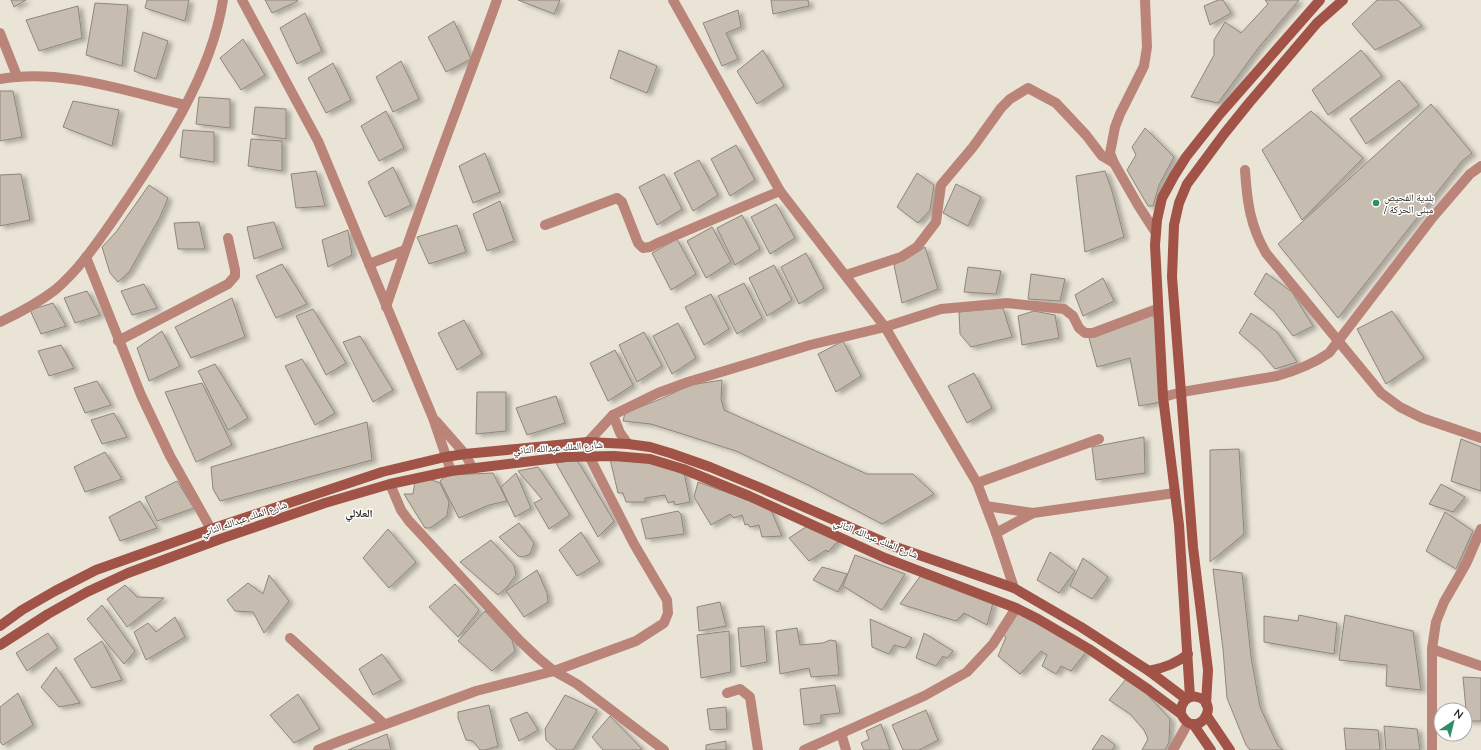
<svg xmlns="http://www.w3.org/2000/svg" width="1481" height="750" font-family="Mulish,'Noto Naskh Arabic',sans-serif">
<style>
.building{fill:#c6bcb0;stroke:#8f867b;filter:url(#shadow)}
.lines{fill:none;stroke-linecap:round;stroke-linejoin:round}
.street{stroke:#ba8479;stroke-width:10}
.secondary{stroke:#a05346;stroke-width:10}
.poi-dot{fill:#2d8e67;stroke:#fff;stroke-width:1.5}
.labels{text-anchor:middle;stroke-width:3;stroke-linejoin:round;paint-order:stroke}
.poi-label{font-size:10px;fill:#2c2a25;stroke:#fff;text-anchor:start}
.street-label{font-size:10px;fill:#2c2a25;stroke:#fff}
.neighbourhood-label{font-size:11px;font-weight:bold;fill:#2c2a25;stroke:#fff}
</style>
<defs>
<filter id="shadow"><feDropShadow dx="4.5" dy="2.5" stdDeviation="2" flood-color="#0004"/></filter>
</defs>
<rect width="100%" height="100%" fill="#e9e4d6"/>
<g class="building">
<path d="M11,0h15l-12,7z"/>
<path d="M147,0h42l-4,21 -40,-13z"/>
<path d="M265,0h32l1,1 -26,12z"/>
<path d="M518,0h42l-6,14z"/>
<path d="M771,0h37l1,6 -36,8z"/>
<path d="M1218,0h5l8,13 -21,12 -6,-19z"/>
<path d="M1265,0h34l-40,47 -41,56 -27,-6 23,-42v-15l11,-18 16,11 27,-29z"/>
<path d="M1377,0h21l24,26 -47,24 -23,-26z"/>
<path d="M95,3l33,2 -6,61 -36,-11z"/>
<path d="M78,6l4,32 -43,13 -13,-31z"/>
<path d="M738,10l3,17 -15,6 12,26 -16,7 -19,-43z"/>
<path d="M305,13l17,38 -25,13 -17,-36z"/>
<path d="M454,21l17,38 -25,13 -18,-35z"/>
<path d="M143,32l25,9 -12,38 -22,-8z"/>
<path d="M243,39l22,36 -24,15 -21,-32z"/>
<path d="M619,50l38,16 -10,27 -37,-15z"/>
<path d="M763,50l21,36 -27,18 -20,-33z"/>
<path d="M1361,50l21,26 -54,39 -16,-25z"/>
<path d="M401,61l18,38 -26,13 -17,-35z"/>
<path d="M333,63l18,37 -25,13 -18,-35z"/>
<path d="M1399,80l20,25 -53,39 -16,-25z"/>
<path d="M0,91h13l9,46 -22,4z"/>
<path d="M199,97l31,2v29l-34,-4z"/>
<path d="M73,101l46,9 -7,36 -49,-19z"/>
<path d="M1431,104l41,49 -10,8 -124,157 -60,-74z"/>
<path d="M255,107l31,2v30l-34,-5z"/>
<path d="M386,111l18,37 -25,13 -18,-35z"/>
<path d="M1311,111l52,47 -61,62 -40,-70z"/>
<path d="M1145,128l29,29 -15,28 -6,21h-5l-21,-36 9,-15 -4,-8z"/>
<path d="M183,130l31,2v30l-34,-5z"/>
<path d="M251,139l31,2v30l-34,-5z"/>
<path d="M736,145l19,35 -25,16 -19,-37z"/>
<path d="M485,153l15,39 -27,11 -14,-37z"/>
<path d="M699,160l19,35 -25,16 -19,-38z"/>
<path d="M393,167l18,38 -26,12 -17,-35z"/>
<path d="M316,171l9,35 -29,2 -5,-34z"/>
<path d="M1105,171l7,20 12,46 -39,15 -9,-76z"/>
<path d="M917,173l17,12 -4,25 -12,13 -21,-16z"/>
<path d="M21,174l9,46 -30,6v-51z"/>
<path d="M664,174l18,35 -25,16 -18,-38z"/>
<path d="M956,184l25,13 -13,29 -25,-13z"/>
<path d="M149,185l19,13 -8,19 -31,55 -11,10 -8,-9 -8,-26 14,-15z"/>
<path d="M500,201l14,40 -27,10 -14,-37z"/>
<path d="M776,204l19,34 -25,16 -19,-37z"/>
<path d="M742,215l18,34 -25,16 -18,-37z"/>
<path d="M199,222l6,27h-27l-4,-26z"/>
<path d="M274,222l9,26 -29,11 -7,-32z"/>
<path d="M457,225l9,27 -37,12 -12,-27z"/>
<path d="M712,227l19,35 -25,16 -19,-37z"/>
<path d="M348,230l4,25 -24,12 -6,-27z"/>
<path d="M677,239l19,35 -25,16 -19,-37z"/>
<path d="M925,247l13,42 -36,14 -8,-38z"/>
<path d="M806,253l18,35 -25,16 -18,-37z"/>
<path d="M282,264l25,40 -31,14 -20,-42z"/>
<path d="M774,265l18,35 -25,16 -18,-38z"/>
<path d="M968,267l33,4 -5,23 -32,-2z"/>
<path d="M1266,273l26,19 21,34 -20,10 -19,-25 -20,-17z"/>
<path d="M1031,274l34,5 -5,22 -32,-2z"/>
<path d="M1103,278l11,23 -31,15 -8,-21z"/>
<path d="M744,283l18,35 -25,16 -19,-38z"/>
<path d="M144,284l13,24 -25,7 -11,-24z"/>
<path d="M87,291l13,24 -25,8 -11,-25z"/>
<path d="M711,294l18,35 -25,16 -19,-38z"/>
<path d="M232,298l13,39 -54,21 -16,-31z"/>
<path d="M53,303l13,23 -25,8 -11,-24z"/>
<path d="M1003,308l9,29 -41,10 -11,-13 -1,-22z"/>
<path d="M313,309l33,54 -20,12 -30,-59z"/>
<path d="M1034,311l21,4 4,23 -37,7 -4,-29z"/>
<path d="M1392,311l32,47 -38,26 -29,-55z"/>
<path d="M1251,313l26,19 20,30 -22,7 -15,-18 -21,-18z"/>
<path d="M1150,314l5,4 6,84 -22,4 -9,-48 -33,9 -8,-29z"/>
<path d="M464,320l18,34 -25,16 -19,-37z"/>
<path d="M678,323l18,35 -24,16 -19,-38z"/>
<path d="M162,331l18,35 -31,15 -12,-33z"/>
<path d="M644,332l18,34 -25,16 -18,-37z"/>
<path d="M360,336l33,54 -20,12 -30,-60z"/>
<path d="M843,341l18,35 -25,16 -18,-38z"/>
<path d="M61,345l13,23 -25,8 -11,-25z"/>
<path d="M615,350l18,35 -25,16 -18,-38z"/>
<path d="M302,359l33,54 -20,12 -30,-59z"/>
<path d="M215,364l33,54 -20,12 -30,-59z"/>
<path d="M974,373l18,35 -25,15 -19,-37z"/>
<path d="M722,380l-1,19 3,11 143,64h46l21,20 -52,30 -74,-39 -72,-34 -85,-27 -28,-3 2,-8 38,-15 27,-13z"/>
<path d="M97,381l14,24 -26,8 -11,-25z"/>
<path d="M202,383l30,62 -36,17 -31,-70z"/>
<path d="M477,392h29v39l-30,3z"/>
<path d="M556,396l9,27 -38,12 -11,-27z"/>
<path d="M114,413l13,24 -25,7 -11,-24z"/>
<path d="M367,422l5,38 -152,41 -7,-12 -2,-22z"/>
<path d="M1144,437l1,36 -49,7 -4,-33z"/>
<path d="M1461,439l20,8v44l-30,-10z"/>
<path d="M1239,449l5,85 -34,28v-112z"/>
<path d="M105,452l17,27 -37,13 -11,-25z"/>
<path d="M610,459l27,1 47,12 6,30 -15,3 -1,-4 -6,2 -3,-8 -20,3v4h-19l-3,-9h-5z"/>
<path d="M577,460l37,61 -16,16 -42,-74z"/>
<path d="M538,467l32,48 -21,14 -15,-26 8,-4 -24,-28z"/>
<path d="M493,473l14,28 -18,4 -30,13 -19,-37 7,-6z"/>
<path d="M516,473l15,35 -16,9 -14,-30z"/>
<path d="M429,479l11,4 9,19 -2,14 -17,12h-5l-21,-34h9l2,-13z"/>
<path d="M177,481l17,27 -37,13 -12,-24z"/>
<path d="M698,482l72,26 12,28 -20,1 -3,-12 -9,2 -2,-3 -3,1 -3,-10 -8,3 -4,-4 -19,11 -17,-28z"/>
<path d="M1441,484l24,13 -12,15 -24,-8z"/>
<path d="M140,501l17,27 -37,13 -11,-24z"/>
<path d="M678,511l3,3 3,20 -38,5 -5,-20z"/>
<path d="M1445,512l28,19 -17,38 -30,-18z"/>
<path d="M519,523l15,20 -4,11 -7,3 -5,-1 -19,-19z"/>
<path d="M809,525l31,16 -5,3 -7,8 -2,-2 -17,11 -20,-23z"/>
<path d="M388,529l28,33 -27,26 -26,-30z"/>
<path d="M581,532l19,30 -23,14 -18,-26z"/>
<path d="M491,540l23,25 2,10 -9,12 -9,8 -38,-33z"/>
<path d="M1050,552l25,19 -16,22 -22,-13z"/>
<path d="M855,555l50,19 -23,36 -39,-24z"/>
<path d="M1083,558l25,19 -16,22 -22,-13z"/>
<path d="M822,567l25,7 -9,18 -25,-12z"/>
<path d="M1213,569l29,4 9,84 9,50 18,39 5,4h-33l-4,-5 -19,-47 -4,-49z"/>
<path d="M537,570l10,23 1,9 -24,15 -18,-26z"/>
<path d="M269,575l20,26 -25,32 -11,-21 -18,-1 -8,-11 21,-17 15,11z"/>
<path d="M921,575l72,28 -6,22 -23,-12 -8,8 -56,-17z"/>
<path d="M455,584l24,26 -21,27 -29,-30z"/>
<path d="M125,585l12,12 27,1 -37,29 -20,-28z"/>
<path d="M720,602l6,24 -27,5 -2,-24z"/>
<path d="M102,605l33,46 -11,13 -37,-45z"/>
<path d="M1017,610l69,42 -15,19 -10,-5 -5,8 -14,-8 5,-11 -6,-4 -21,23 -22,-18 8,-19 -3,-2z"/>
<path d="M485,611l27,29 3,11 -23,20 -34,-30z"/>
<path d="M1299,615l38,8 -3,31 -70,-12v-26l34,5z"/>
<path d="M1345,615l68,16 8,59 -35,-4 1,-21 -48,-5z"/>
<path d="M175,617l10,20 -39,23 -12,-28 14,-9 8,9z"/>
<path d="M870,619l42,19 -7,10 -11,-3 -5,9 -17,-7z"/>
<path d="M764,626l3,36 -26,5 -3,-39z"/>
<path d="M797,628l3,17 23,-2 7,-3 6,1 3,34 -28,2 -2,-9 -29,6 -4,-43z"/>
<path d="M729,631l2,41 -30,6 -4,-43z"/>
<path d="M48,633l10,15 -31,23 -11,-18z"/>
<path d="M924,633l29,18 -6,7 -4,-2 -7,10 -20,-8z"/>
<path d="M102,641l20,39 -30,8 -18,-29z"/>
<path d="M382,654l19,26 -28,15 -14,-26z"/>
<path d="M56,667l24,36 -21,4 -18,-20z"/>
<path d="M1463,677l18,1v43h-14z"/>
<path d="M1126,679l19,13 25,27 -1,23 -4,8h-23l6,-11 -4,-9 -14,-16 -21,-14z"/>
<path d="M835,685l5,28 -19,2v8l-17,2 -4,-36z"/>
<path d="M18,693l15,32 -30,20 -3,-3v-35z"/>
<path d="M298,694l22,35 -26,14 -24,-28z"/>
<path d="M565,695l32,15 -24,40h-16l-11,-10 -1,-11z"/>
<path d="M489,705l9,41 -13,4h-5l-7,-9 -7,-1 -8,-22v-6z"/>
<path d="M726,707l1,22 -17,1 -3,-21z"/>
<path d="M926,710l12,30 -19,10h-16l-11,-25z"/>
<path d="M527,712l11,18 -19,11 -9,-22z"/>
<path d="M610,716l32,33 -2,1h-37l-11,-13z"/>
<path d="M881,724l9,26h-26l-3,-7 8,-4 -3,-8z"/>
<path d="M1384,726l33,3 3,21h-34z"/>
<path d="M1344,728l34,2 2,20h-34z"/>
<path d="M387,734l4,16h-43z"/>
<path d="M1102,735l13,10 -3,5h-20z"/>
<path d="M726,741v9h-20v-5z"/>
</g>
<g class="lines">
<g class="street">
<path d="M242,0l76,141 115,277 18,53"/>
<path d="M673,0l107,191 105,136 92,156 19,50 18,55"/>
<path d="M1145,0l2,47 -3,19 -24,48 -5,13 -5,26 4,10 24,42 18,28"/>
<path d="M0,33l17,43"/>
<path d="M0,79c61,-11 126,12 185,26"/>
<path d="M1245,170c2,31 5,56 21,83l115,140 19,14 22,11 59,20"/>
<path d="M545,225l72,-27 5,4 16,41 5,5 7,-1 10,-5 120,-51"/>
<path d="M86,257l55,138 29,61 41,73"/>
<path d="M369,264l36,-14"/>
<path d="M846,275l55,-18 16,-10 19,-25 5,-37 32,-38 28,-39 9,-9 18,-11 28,15 30,32 16,21 12,7"/>
<path d="M386,307c34,-103 74,-205 111,-307"/>
<path d="M0,322c19,-9 38,-19 55,-32 25,-21 44,-50 63,-77 43,-63 93,-136 105,-213"/>
<path d="M118,341l110,-57 7,-8v-6l-7,-32"/>
<path d="M1163,397l19,-5 95,-16c18,-5 36,-12 52,-23l104,-136 37,-43 11,-8"/>
<path d="M613,415l7,18 8,11"/>
<path d="M436,421l29,33 8,15"/>
<path d="M977,483l122,-44"/>
<path d="M390,484l11,26 8,11 111,120 17,16 17,14 23,13 87,66"/>
<path d="M986,506l47,7 142,-20"/>
<path d="M996,533l37,-20"/>
<path d="M290,638l94,86"/>
<path d="M1432,649l49,17"/>
<path d="M727,693l13,-4 10,8 8,53"/>
<path d="M841,733l5,17"/>
<path d="M318,750l22,-9 136,-50 78,-20 82,-30 28,-18 4,-10 -1,-13 -33,-56 -45,-88 -1,-14 25,-27 45,-22 30,-11 122,-37 75,-18 56,-18 66,-6 57,6 9,7 6,12 6,5h8l64,-24"/>
<path d="M804,750l120,-54 43,-24 26,-28 23,-36"/>
<path d="M1173,750l15,-27"/>
<path d="M1432,750v-101l4,-27 8,-20 22,-38 15,-35"/>
</g>
<g class="secondary">
<path d="M0,626l22,-16 33,-19 41,-21 115,-41 171,-57 63,-15 20,-3 123,-12 40,2 22,3 20,6 40,14 51,21 132,58 121,42 67,39 68,44 37,28"/>
<path d="M0,645l48,-31 39,-22 41,-19 95,-35 102,-35 65,-19 61,-13 114,-14 49,-1 36,3 33,10 66,27 136,62 131,50 22,11 51,30 60,41 32,24c15,29 42,-11 16,-17 -11,-3 -17,8 -16,17"/>
<path d="M1149,671c15,-3 27,-7 39,-17"/>
<path d="M1190,697l-11,-172 -16,-128 -8,-152 2,-25 5,-22 12,-22 12,-19 34,-43 100,-114"/>
<path d="M1206,704l2,-34 -15,-123 -21,-270 2,-52 5,-22 8,-19 37,-50 25,-31 68,-80 26,-23"/>
<path d="M1207,716l23,34"/>
<path d="M1193,724l18,26"/>
</g>
</g>
<circle class="poi-dot" cx="1376" cy="203" r="4"/>
<g class="labels">
<g class="poi-label">
<text x="1384" y="201">بلدية الفحيص<tspan x="1384" dy="12">/ مبنى الحركة</tspan></text>
</g>
<g class="street-label">
<text transform="translate(558 447) rotate(-4)" y="4">شارع الملك عبدالله الثاني</text>
<text transform="translate(244 518) rotate(-19)" y="4">شارع الملك عبدالله الثاني</text>
<text transform="translate(876 538) rotate(22)" y="4">شارع الملك عبدالله الثاني</text>
</g>
<g class="neighbourhood-label">
<text x="359" y="517">العلالي</text>
</g>
</g>
<g transform="translate(1453 722) rotate(35)"><circle r="19" fill="#ffffff" stroke="#abaaa8"/>
<path d="M0-3L7 15L0 10L-7 15Z" fill="#2d8e67"/>
<text y="-6" font-size="11" font-weight="bold" text-anchor="middle" fill="#2c2a25">N</text>
</g>
</svg>
